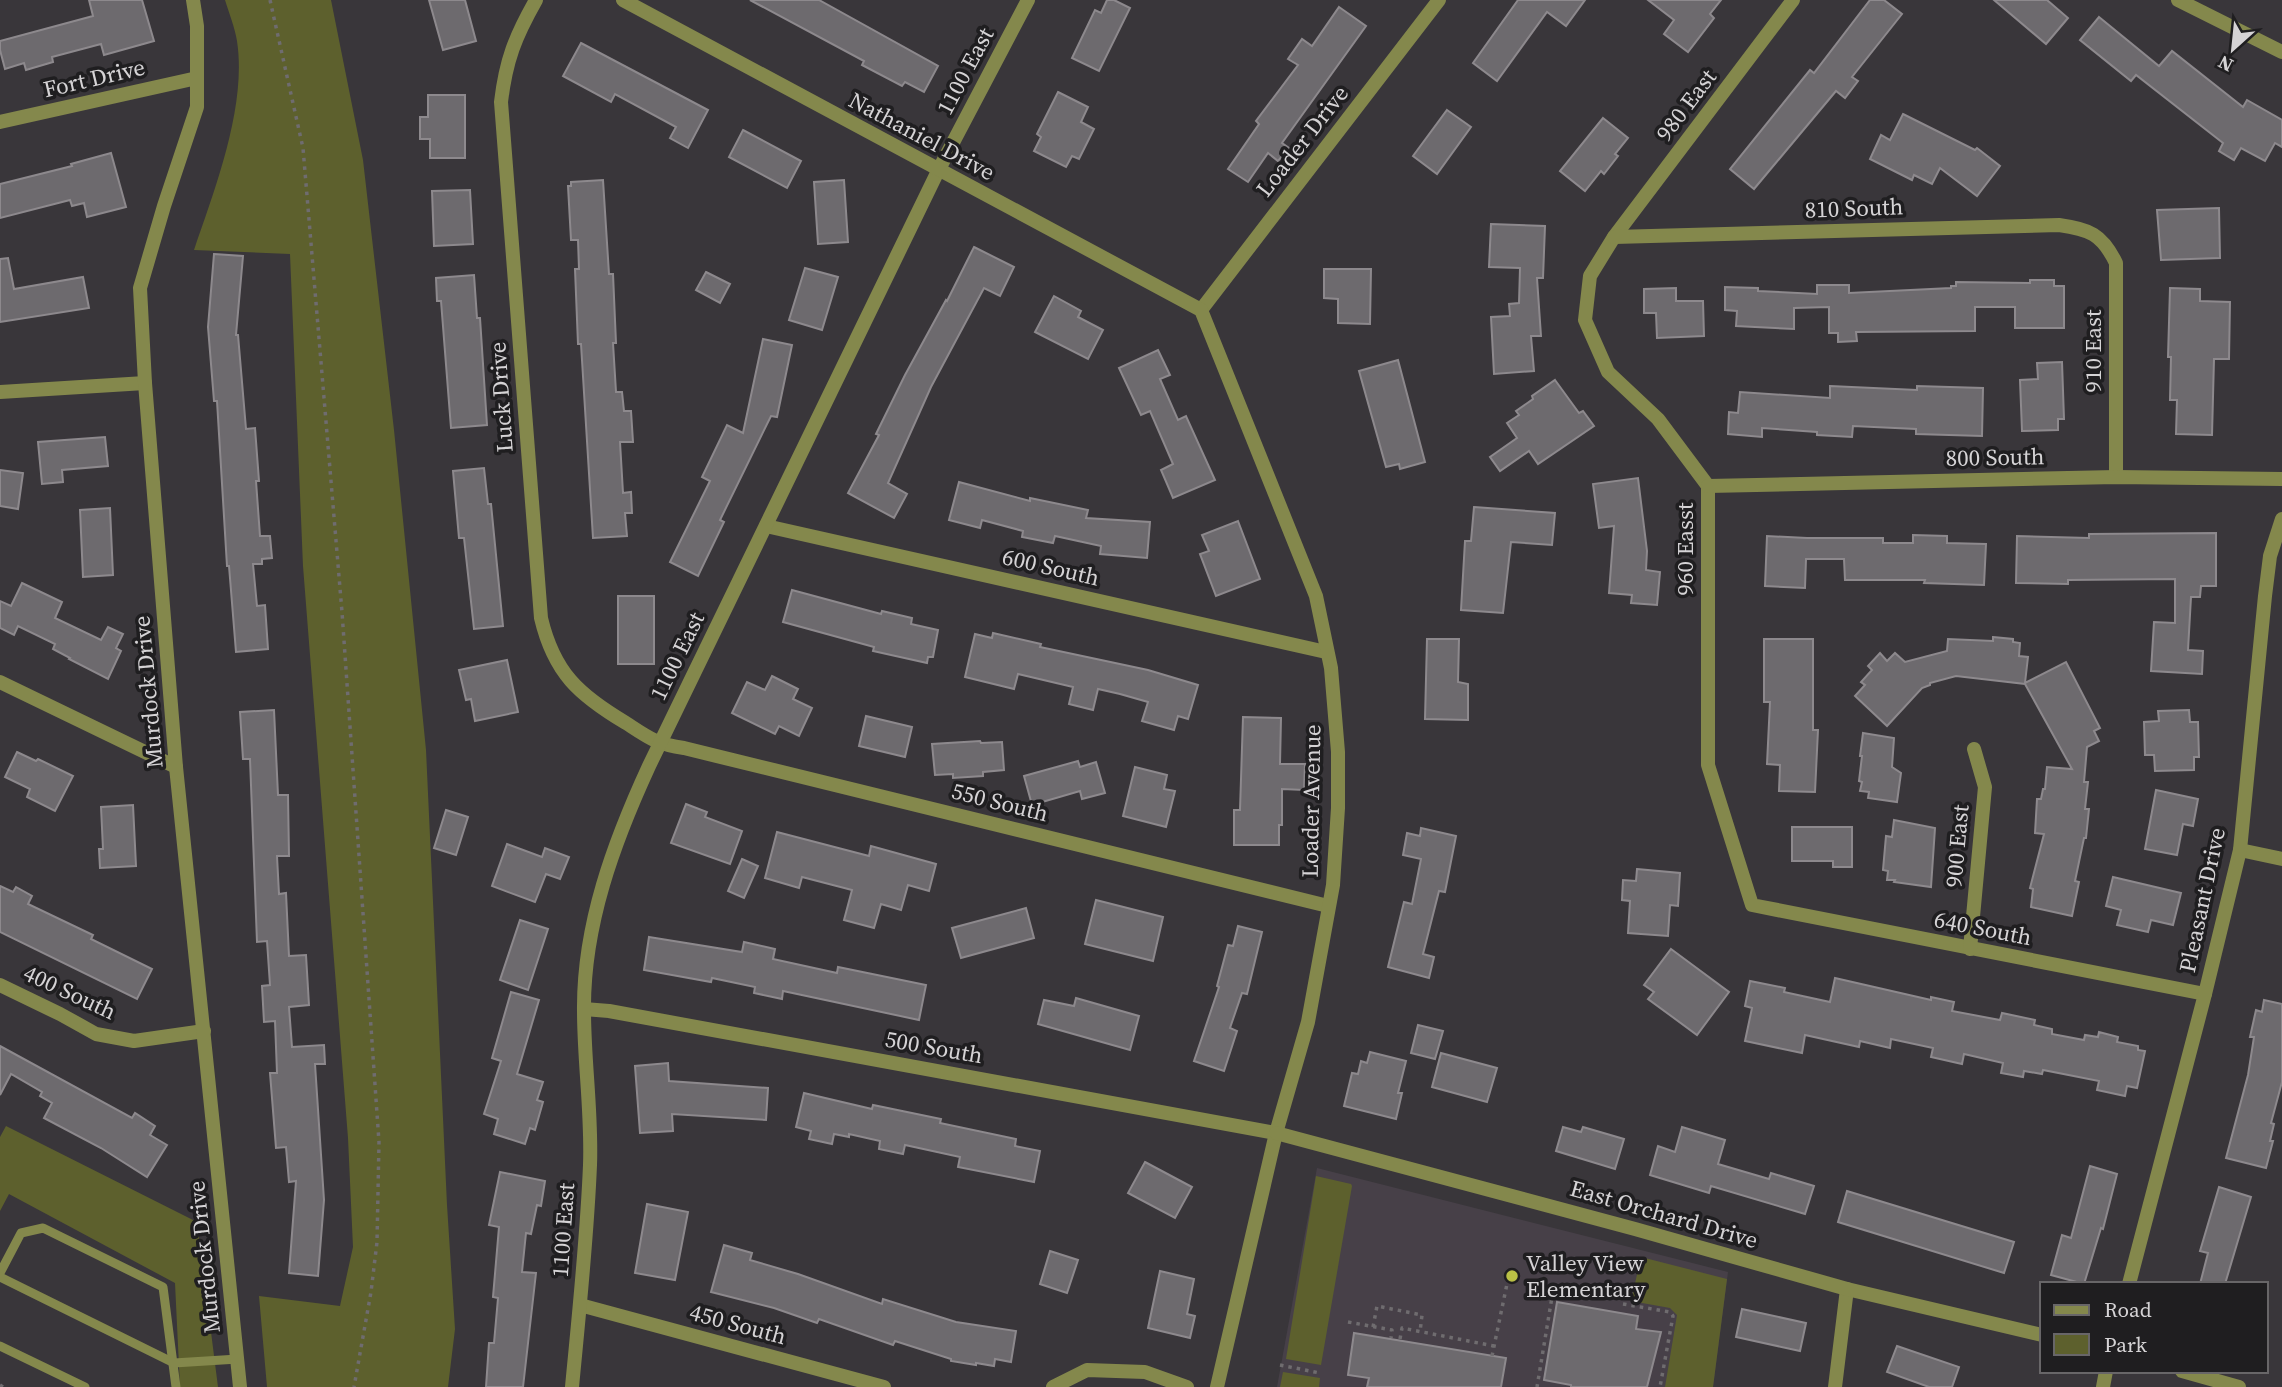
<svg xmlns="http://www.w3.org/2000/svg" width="2282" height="1387" font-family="'Source Serif 4',serif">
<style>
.built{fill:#474048}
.green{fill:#5d602d}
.building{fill:#6d6a6e;stroke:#8d898d;stroke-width:2}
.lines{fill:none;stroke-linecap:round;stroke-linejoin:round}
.path{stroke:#6f6c6f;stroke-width:3.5;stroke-dasharray:3.5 5;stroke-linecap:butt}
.service{stroke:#84884c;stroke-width:9}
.minor{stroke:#84884c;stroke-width:14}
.tertiary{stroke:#84884c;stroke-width:14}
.poi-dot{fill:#bac045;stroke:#1f1e20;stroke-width:2.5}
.labels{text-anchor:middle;stroke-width:7;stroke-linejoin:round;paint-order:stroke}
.street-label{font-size:23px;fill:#d5d3d5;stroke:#1f1e20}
.poi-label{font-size:23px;fill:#d5d3d5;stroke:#1f1e20;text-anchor:start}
</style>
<rect width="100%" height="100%" fill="#39363a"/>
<path class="built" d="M1317,1168l411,104 -15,115h-436z"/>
<g class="green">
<path d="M225,0h106l32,160 31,270 32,320 21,455 8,124 -7,58h-181l-8,-91 81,10 13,-59 -5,-109 -45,-572 -13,-312 -96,-4c21,-61 53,-144 43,-209 -2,-13 -8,-28 -12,-41z"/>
<path d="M6,1126l191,96 21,165h-38l-5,-104 -166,-89 -9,17v-74z"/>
<path d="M1316,1176l35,8 1,2 -31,179 -35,-6z"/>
<path d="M1641,1257l86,22 -14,108h-48l12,-72 -7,-7 -39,-7z"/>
<path d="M1283,1372l37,6 -1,9h-39z"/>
</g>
<g class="building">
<path d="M89,0h53l12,41 -50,14 -3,-11 -49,13 1,5 -27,8 -2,-7 -19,6 -5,-19v-9l93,-25z"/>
<path d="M429,0h36l11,41 -33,9z"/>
<path d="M750,0h69l119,66 -14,26 -19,-10 -3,4 -40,-21 2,-4z"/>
<path d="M1107,0h7l16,8 -31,63 -27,-13 23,-48 6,3z"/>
<path d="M1518,0h67l-19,26 -19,-14 -50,69 -24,-18z"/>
<path d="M1648,0h73l-11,14 4,4 -26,34 -24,-18 10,-14z"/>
<path d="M1870,0h14l18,14 -50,63 6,4 -13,17 -9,-7 -82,98 -24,-20 80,-99 4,3z"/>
<path d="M1994,0h53l21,18 -22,26z"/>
<path d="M1339,7l27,19 -84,117 7,5 -11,13 -10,-8 -20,29 -20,-13 31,-45 -3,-3 42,-56 -10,-6 14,-20 10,7z"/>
<path d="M2099,17l60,49 13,-15 71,56 4,-7 35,20v27l-7,-4 -10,18 -24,-13 -7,12 -15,-9 4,-8 -87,-68 -5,6 -51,-41z"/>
<path d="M581,43l127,67 -20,38 -18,-10 6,-11 -61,-33 -4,8 -48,-26z"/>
<path d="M1058,92l30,15 -7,15 13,7 -15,30 -7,-3 -6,11 -32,-16 7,-14 -4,-3z"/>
<path d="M428,95h37v63h-35v-19h-10v-22h8z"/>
<path d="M1447,110l24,17 -34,47 -24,-18z"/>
<path d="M1903,114l72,36 2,-2 23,18 -23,30 -37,-28 -8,16 -18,-9 -2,5 -42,-21 11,-24 9,5z"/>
<path d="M1603,118l25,20 -13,16 3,2 -14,18 -3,-3 -16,20 -25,-20z"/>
<path d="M743,130l58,31 -14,27 -58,-31z"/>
<path d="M111,153l15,54 -39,10 -3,-14 -12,3 -2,-6 -70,18v-34l72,-18 -1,-2z"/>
<path d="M603,180l6,94h4l3,69h-3l3,49h6l2,19h7l2,31h-13l3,51 8,-1 1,21h-7l2,23 -34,2 -12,-194h-3l-3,-75h4l-1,-29h-7l-3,-54h3v-4z"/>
<path d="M844,180l4,62 -30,2 -4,-62z"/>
<path d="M470,190l3,54 -39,2 -2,-55z"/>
<path d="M2219,208l1,50 -59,2 -4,-50z"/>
<path d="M1491,224l54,2 -2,52h-6l4,58h-10l3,35 -40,3 -3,-57 19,-1 -1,-12 10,-1 1,-35 -31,-1z"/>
<path d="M974,247l40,20 -14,29 -16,-8 -53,99 -43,96 19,11 -13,24 -46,-25 31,-58 -3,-1 29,-59 41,-75 1,1z"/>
<path d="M214,254l29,2 -7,79h2l8,94 9,-1 4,53h-3l4,55h10l2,22 -10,1v5h-9l4,42 8,-1 3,44 -32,3 -7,-86h-2l-10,-165h-3l-6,-74z"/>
<path d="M8,258l6,31 69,-12 6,31 -89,14v-63z"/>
<path d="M805,268l33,9 -16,53 -33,-10z"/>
<path d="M1324,269h47l-1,55 -32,-1v-24l-14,-1z"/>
<path d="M706,272l24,12 -10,19 -24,-13z"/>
<path d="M474,275l3,43h3l7,107 -36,3 -10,-127h-4l-1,-23z"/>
<path d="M2030,280h24v6h10v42h-49v-21h-40v24l-119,1 1,9 -19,1v-9h-9v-26l-35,1v21l-58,-3 1,-15 -12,-1v-23l33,1v3l59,3v-9h32v8l102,-5v-2h5v-4l74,1z"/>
<path d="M1676,288v13h27l1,35 -47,2 -1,-25h-12v-24z"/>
<path d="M2170,288l30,1v12l30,1 -1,57h-15l-2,76 -36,-1 1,-34h-7l1,-43h-3z"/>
<path d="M1054,296l27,15 -3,6 25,13 -15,29 -53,-27z"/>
<path d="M763,339l29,6 -15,72 -6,-1 -51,104 4,2 -26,54 -28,-14 40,-81 -8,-4 25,-52 16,8z"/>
<path d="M1158,350l12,25 -10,4 18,41 8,-4 29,64 -42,18 -12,-28 12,-6 -23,-53 -9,4 -22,-47z"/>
<path d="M1398,360l27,102 -25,7 -1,-5 -13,3 -27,-96z"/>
<path d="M2062,362l2,57h-6v11l-36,1 -2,-51 18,-1 -1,-16z"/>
<path d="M1555,380l24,33 4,-2 11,15 -56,38 -9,-13 -29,20 -10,-14 27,-19 -10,-15 12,-8 -3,-4 17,-12 -1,-3z"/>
<path d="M1830,386l87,4v-4l66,2 -1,48 -66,-2v-5l-63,-3 -1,11 -35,-2v-3l-55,-4v9l-34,-3 1,-22 9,1 2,-21 90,6z"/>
<path d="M105,437l3,29 -46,4 1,12 -21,2 -4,-42z"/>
<path d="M484,468l4,36h3l12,122 -29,3 -10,-91h-5l-6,-67z"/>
<path d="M0,470l23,3 -5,36 -18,-3z"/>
<path d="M1638,478l9,73 -1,19 14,2 -3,33 -26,-2 1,-8 -23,-2 5,-67 -15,2 -6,-44z"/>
<path d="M959,482l71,19v-3l58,12 -2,8 64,4 -3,36 -47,-4 1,-8 -46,-10 -2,7 -31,-6 1,-6 -41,-11 -2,8 -31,-8z"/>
<path d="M1474,507l81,6 -3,32 -41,-3 -8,71 -42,-3 4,-69h6z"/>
<path d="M110,508l3,67 -30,2 -3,-67z"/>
<path d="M1238,521l22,58 -44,17 -16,-42 9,-3 -7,-16z"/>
<path d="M2216,533v53h-15l-1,11h-9l-3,53 15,1 -1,23 -51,-3 3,-49 21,1v-44l-107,1v4l-52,-1 1,-47 72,2v-4z"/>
<path d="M1913,535l34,1v7l39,1 -2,41 -60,-2 1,-3h-80l-1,-21h-38l-1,29 -40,-2 2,-50 40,2h76v5h30z"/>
<path d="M22,583l40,19 -7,16 46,22 7,-13 15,7 -7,14 5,3 -13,28 -39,-20 1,-1 -17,-9 2,-5 -37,-18 -4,9 -14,-7v-27l11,5z"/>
<path d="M792,590l89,24 1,-3 30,7 -1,6 27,6 -5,27h-5l-1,6 -54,-12 1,-4 -91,-25z"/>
<rect x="618" y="596" width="36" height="68"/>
<path d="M993,633l48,11 -1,3 108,23 50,15 -10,34 -10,-3 -4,14 -32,-9 6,-19 -28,-8 -22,-5 -5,21 -24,-6 4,-17 -55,-13 -4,15 -49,-12 10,-43 17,4z"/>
<path d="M1993,637l20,2v3l7,1 -1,13 9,1 -3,26 41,-21 34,66 -6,3 5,10 -12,6 -3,35h4l-3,27h4l-3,29h-2l-9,43 4,1 -7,34 -41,-9 2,-18 -3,-1 14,-54 -9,-1 2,-34h4l2,-10h2l2,-22 25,2 -47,-85 -69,-8 -26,7v2l-8,3 -35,38 -32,-30 10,-11 -4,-3 11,-12 -4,-4 12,-13 7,8 8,-8 10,9 42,-11 1,-12 45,2z"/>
<path d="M1427,639h32l-1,43 10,2v36l-43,-1z"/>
<path d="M1764,639h49v91h5l-3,62 -36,-1 1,-26 -13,-1 3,-62h-6z"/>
<path d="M507,660l11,52 -43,9 -4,-22 -5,1 -7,-30z"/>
<path d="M772,676l26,13 -5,10 19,9 -13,28 -20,-10 -4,8 -43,-21 15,-31 18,8z"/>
<path d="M274,710l4,85h10l1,61h-12l2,38 7,-1 3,63 17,-1 3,50 -20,2 3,40 32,-2 1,19h-10l9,136 -6,76 -29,-3 7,-92 -7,1 -3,-35 -10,1 -6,-75h7l-2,-52 -11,1 -2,-36 8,-1 -3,-44 -10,1 -7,-183h-7l-3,-47z"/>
<path d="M2189,710l1,12h8l1,35h-5v13l-39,1 -1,-16h-9l-1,-33 15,-1 -1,-10z"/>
<path d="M866,716l46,11 -7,30 -46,-11z"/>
<path d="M1243,717l38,1 -1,46h25l-1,26 -22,-1v36h-3v20h-45v-35h6z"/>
<path d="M1863,733l31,5 -2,29 9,6 -4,29 -29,-4 1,-6 -9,-1 2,-9 -3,-1 3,-25h-2z"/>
<path d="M980,741l1,2 21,-1 2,28 -21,2v4l-30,2v-4l-18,1 -3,-31z"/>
<path d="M17,752l19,9 2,-2 35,17 -18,35 -28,-14 3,-8 -25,-12z"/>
<path d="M1078,761l2,6 16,-5 9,31 -23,6 -2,-8 -48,14 -8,-29z"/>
<path d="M1135,767l32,8 -3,14 11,2 -9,36 -43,-11z"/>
<path d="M2156,790l42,9 -5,27 -10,-2 -6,31 -32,-6z"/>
<path d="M686,804l21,8 -2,5 37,14 -12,33 -59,-21z"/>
<path d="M133,805l3,61 -36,2 -1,-19h4l-2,-42z"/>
<path d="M446,810l22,7 -12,38 -22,-7z"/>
<path d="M1894,820l41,8 -4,59 -37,-5 1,-2h-8l1,-9 -5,-1 3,-34 6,1z"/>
<path d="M1792,827h60v40h-19v-6h-41z"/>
<path d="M1421,828l35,8 -11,56 -6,-1 -16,63 11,3 -5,21 -41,-11 16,-65 8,2 9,-45 -18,-4 4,-22 13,3z"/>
<path d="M777,832l92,24 2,-10 65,18 -7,27 -21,-6 -7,25 -20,-6 -7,24 -30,-8 8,-30 -50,-13 -3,11 -34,-10z"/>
<path d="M507,844l35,13 3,-9 24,9 -9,22 -14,-5 -11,28 -43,-16z"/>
<path d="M742,859l16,7 -14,32 -16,-7z"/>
<path d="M1637,869l43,4 -2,33 -8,-1 -2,31 -40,-3 2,-32 -8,-1 1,-20 13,1z"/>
<path d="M2113,877l68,16 -8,32 -22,-5 -3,12 -31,-7 4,-15 -15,-4z"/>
<path d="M0,886l13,6 3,-5 16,9 -4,8 65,31 -2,4 61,30 -15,30 -137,-67z"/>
<path d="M1096,900l67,17 -10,44 -68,-17z"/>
<path d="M1026,908l8,30 -73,20 -9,-30z"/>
<path d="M520,920l28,9 -20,61 -28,-10z"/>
<path d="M1238,926l24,6 -15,62 -5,-1 -12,35 7,3 -13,40 -30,-10 25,-74 -2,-1 11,-41 5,1z"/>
<path d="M649,937l93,15 2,-10 31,7 -2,10 64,14 1,-6 88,18 -7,35 -136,-29 -1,8 -28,-6 1,-6 -43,-9 -1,4 -67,-12z"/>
<path d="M1671,949l58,43 -32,43 -49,-36 6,-7 -10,-7z"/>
<path d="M1835,978l96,22v-3l23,5 -2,9 48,9 2,-7 33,7 -1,5 18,4v5l32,6 1,-5 13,2 1,-5 19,5 -1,5 21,4v4l7,1 -8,37 -10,-2 -2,10 -28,-6 2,-9 -56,-11 -1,4 -18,-3 -1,6 -22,-4 2,-10 -39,-9 -2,10 -31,-7 2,-9 -42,-9 -1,9 -30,-7 -1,6 -54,-12 -3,18 -57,-12 7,-33 -7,-2 5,-25 35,7 -1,4 46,10z"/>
<path d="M511,992l28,8 -22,74 26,8 -6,18 6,2 -8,28 -5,-2 -5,16 -31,-10 4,-15 -14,-5 17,-53 -9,-3z"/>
<path d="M1076,998l63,18 -9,34 -92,-26 6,-24 30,6z"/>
<path d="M2264,1000l18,4v78l-11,41 3,1 -4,17h3l-7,27 -40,-10 22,-83 6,-38h-4l6,-27 6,2z"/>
<path d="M1418,1025l25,6 -8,28 -24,-6z"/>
<path d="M0,1046l132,72 3,-5 20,13 -5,9 17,10 -20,32 -46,-29 -57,-30 8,-15 -12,-7 2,-4 -31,-18 -11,21z"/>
<path d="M1370,1052l36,9 -8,32h4l-6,26 -52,-13 8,-33 6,1 3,-13 6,2z"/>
<path d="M1441,1053l56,15 -10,34 -55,-15z"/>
<path d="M668,1063l1,18 99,7 -2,32 -94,-6 1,17 -33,2 -5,-67z"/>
<path d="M804,1093l68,16 1,-4 68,14 -1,4 76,16 -1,7 25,5 -6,31 -76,-15 2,-10 -55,-12 -2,9 -24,-5 1,-8 -31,-7v3l-15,-3 -2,10 -23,-5 2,-8 -15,-4z"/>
<path d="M1563,1127l18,5 2,-5 41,12 -9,30 -59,-18z"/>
<path d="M1682,1127l43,13 -7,24 51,15 2,-6 43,13 -9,28 -94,-28 -2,7 -59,-18 8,-29 17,6z"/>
<path d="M1145,1162l47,25 -17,31 -47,-25z"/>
<path d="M2090,1166l27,8 -14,55 -2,-1 -17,56 -33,-9 11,-40 9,3z"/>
<path d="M500,1172l45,9 -4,25 -4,-1 -6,29 -5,-1 -4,39 14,1 -13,114h-37l3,-44h5l4,-45 -5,-1 6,-70 -10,-2z"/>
<path d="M2219,1187l32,10 -26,87h-25l8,-31 -8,-2z"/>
<path d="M1847,1191l167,51 -10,31 -166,-51z"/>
<path d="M647,1204l41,8 -13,68 -40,-7z"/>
<path d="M724,1245l28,8 -2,7 48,14 84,30 1,-5 73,23 60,9 -5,31 -16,-3 -1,7 -18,-3v2l-25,-4v-2l-56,-18 -2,4 -74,-26 -2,4 -43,-15 -63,-16z"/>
<path d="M1050,1251l28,9 -11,33 -27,-9z"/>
<path d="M1160,1271l34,8 -7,35 8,2 -5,22 -42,-10z"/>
<path d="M1557,1302l81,14 -2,13 25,3 -14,55h-76v-2l-27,-5z"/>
<path d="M1742,1309l64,14 -6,28 -64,-14z"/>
<path d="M1354,1333l152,25 -5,29h-134l2,-9 -21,-3z"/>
<path d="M1897,1346l62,21 -7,20h-23l-42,-15z"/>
</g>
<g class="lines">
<g class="path">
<path d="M270,0l33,148 39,464 37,530 -2,100 -6,50 -17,95"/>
<path d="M1537,1289l16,2 -16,96"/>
<path d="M1623,1304l47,8 3,4 -13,71"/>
<path d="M1348,1322l44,8 -1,8"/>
<path d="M1373,1327l4,-21 45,9 -2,17"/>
<path d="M1400,1339l2,-11 92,18"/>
<path d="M1492,1356l15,-72"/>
<path d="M1280,1365l40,8"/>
<path d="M0,1385l3,2"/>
</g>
<g class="service">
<path d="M0,1273l21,-40 22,-5 120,59 13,100"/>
<path d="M0,1277l174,86 64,-4"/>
<path d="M0,1346l85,41"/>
</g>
<g class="minor">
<path d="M536,0c-21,37 -30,60 -35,102l40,516c13,55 38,77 85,105 23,15 30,21 58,25l644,158"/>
<path d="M1793,0l-179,237 -24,39 -5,44 23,52 50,47 50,67v279l44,140 453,89"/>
<path d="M2178,0l104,52"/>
<path d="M0,122l197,-44"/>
<path d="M1614,237l445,-12c30,4 43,9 57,38v214"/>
<path d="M1201,310l238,-310"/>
<path d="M0,392l145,-9"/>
<path d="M1708,486l408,-9 166,2"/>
<path d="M766,526l560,126"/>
<path d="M0,682l176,85"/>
<path d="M2240,850l42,9"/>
<path d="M1970,949l15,-162 -11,-38"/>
<path d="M0,985l60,29 36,20 38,7 70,-10"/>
<path d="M584,1009l25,2 667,122"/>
<path d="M2129,1284l76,-290 35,-144 25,-254 5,-40 12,-37"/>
<path d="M580,1305l304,82"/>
<path d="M572,1387c7,-74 15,-148 18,-222 2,-51 -6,-103 -6,-154 -1,-86 30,-169 65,-245l289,-595 90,-171"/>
<path d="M1053,1387l34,-17 58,2 42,15"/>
<path d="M1835,1387l12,-98"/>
<path d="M2103,1387l3,-16"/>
</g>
<g class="tertiary">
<path d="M193,0l4,26v81l-33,99 -24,82 5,95 31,384 64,620"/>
<path d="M623,0l578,310 115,286 15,72 7,84v56l-5,77 -25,137 -32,111 -59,254"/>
<path d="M1276,1133l359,96 212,60 195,46"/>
<path d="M2182,1371l57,16"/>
</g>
</g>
<circle class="poi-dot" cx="1512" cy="1276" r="7"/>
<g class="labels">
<g class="street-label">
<text transform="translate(965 71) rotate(-62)" y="8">1100 East</text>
<text transform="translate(94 78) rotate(-13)" y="8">Fort Drive</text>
<text transform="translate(1686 105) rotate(-53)" y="8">980 East</text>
<text transform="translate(922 136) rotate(28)" y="8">Nathaniel Drive</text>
<text transform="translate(1302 141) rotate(-52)" y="8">Loader Drive</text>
<text transform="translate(1854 208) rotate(-2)" y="8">810 South</text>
<text transform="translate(2093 351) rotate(-90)" y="8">910 East</text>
<text transform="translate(501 397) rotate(-94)" y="8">Luck Drive</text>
<text transform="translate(1995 457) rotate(-1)" y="8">800 South</text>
<text transform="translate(1685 549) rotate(-90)" y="8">960 Easst</text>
<text transform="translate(1051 567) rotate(13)" y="8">600 South</text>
<text transform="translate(677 656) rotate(-64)" y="8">1100 East</text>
<text transform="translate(148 692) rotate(-95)" y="8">Murdock Drive</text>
<text transform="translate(1311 801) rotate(-89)" y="8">Loader Avenue</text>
<text transform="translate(1000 802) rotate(14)" y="8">550 South</text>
<text transform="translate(1957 846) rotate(-85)" y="8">900 East</text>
<text transform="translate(2202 900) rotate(-78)" y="8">Pleasant Drive</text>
<text transform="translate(1983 928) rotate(11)" y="8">640 South</text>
<text transform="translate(70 992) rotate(25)" y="8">400 South</text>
<text transform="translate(934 1047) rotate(10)" y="8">500 South</text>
<text transform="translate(1664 1214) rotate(16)" y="8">East Orchard Drive</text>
<text transform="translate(563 1230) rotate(-86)" y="8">1100 East</text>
<text transform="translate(204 1257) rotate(-96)" y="8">Murdock Drive</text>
<text transform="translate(738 1324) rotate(15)" y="8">450 South</text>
</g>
<g class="poi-label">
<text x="1526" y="1271">Valley View<tspan x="1526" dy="26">Elementary</tspan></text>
</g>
</g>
<rect x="2040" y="1282" width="228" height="91" fill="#1f1e20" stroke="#686668" stroke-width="2"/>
<rect x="2054" y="1305" width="35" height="10" fill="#84884c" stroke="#686668" stroke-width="2"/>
<text x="2104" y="1317" font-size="21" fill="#d5d3d5">Road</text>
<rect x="2054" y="1334" width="35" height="21" fill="#5d602d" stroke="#686668" stroke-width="2"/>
<text x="2104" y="1352" font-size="21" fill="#d5d3d5">Park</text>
<g transform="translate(2233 49) rotate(207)" stroke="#1f1e20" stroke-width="5" paint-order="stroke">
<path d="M0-5L12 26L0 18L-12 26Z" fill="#d5d3d5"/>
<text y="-10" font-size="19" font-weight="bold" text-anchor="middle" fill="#d5d3d5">N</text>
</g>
</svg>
